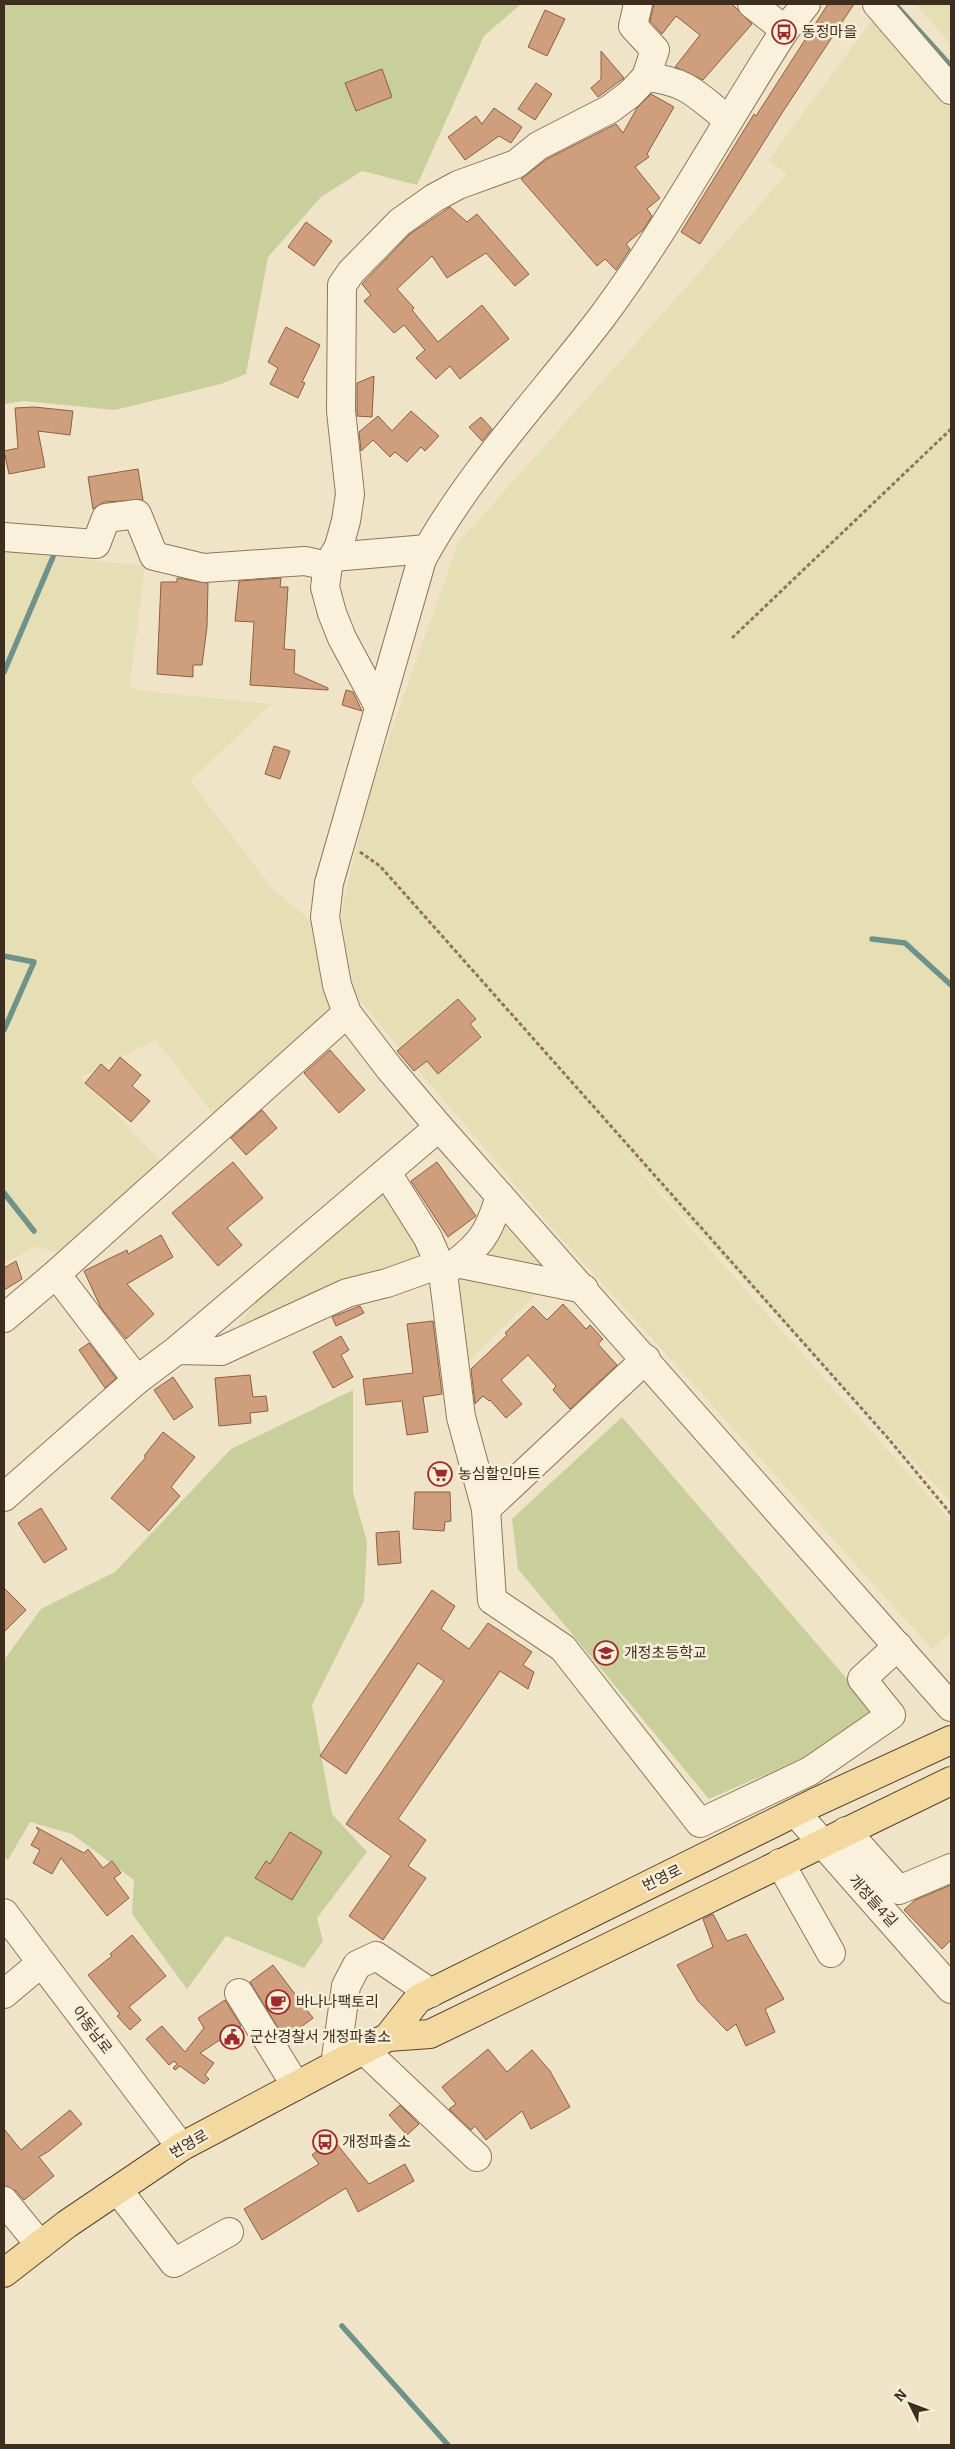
<svg xmlns="http://www.w3.org/2000/svg" width="955" height="2449" font-family="Bitter,'Noto Sans KR',serif">
<style>
.farmland{fill:#e6deb5}
.green{fill:#c9cf9b}
.lines{fill:none;stroke-linecap:round;stroke-linejoin:round}
.stream{stroke:#6f938a;stroke-width:5.5}
.building{fill:#cf9f7d;stroke:#8d5f41}
.minor-casing{stroke:#8d765c;stroke-width:30}
.major-casing{stroke:#5b4430;stroke-width:30}
.path{stroke:#8d765c;stroke-width:3;stroke-dasharray:4 2.5;stroke-linecap:butt}
.minor{stroke:#faf1dc;stroke-width:28}
.major{stroke:#f3d9a0;stroke-width:28}
.labels{text-anchor:middle;stroke-width:5;stroke-linejoin:round;paint-order:stroke}
.poi-label{font-size:15px;fill:#3d2e20;stroke:#f7eed8;text-anchor:start}
.street-label{font-size:15px;fill:#3d2e20;stroke:#f7eed8}
</style>
<rect width="100%" height="100%" fill="#f0e4c8"/>
<g class="farmland">
<path d="M916,4h35v41z"/>
<path d="M875,17l76,91v1394l-349,-374 349,393v111l-19,17 -385,-427 -193,-228 -13,-81 28,-118 89,-252 329,-369 -19,-14z"/>
<path d="M4,547l36,8 105,11 -15,119 6,5 135,14 -81,77 81,106 41,35 29,96 -125,100 -60,-78 -75,37 81,86 -104,89 -22,-5 -32,16z"/>
<path d="M385,1192l40,64 -187,70 27,-36z"/>
<path d="M505,1227l36,36 -2,11 -63,-15 16,-21z"/>
<path d="M460,1270l80,20 -77,78 -12,-91z"/>
</g>
<g class="green">
<path d="M4,4h517l-37,32 -67,149 -55,-14 -41,26 -53,60 -22,117 -25,10 -106,26 -91,-9 -20,3z"/>
<path d="M353,1390v102l14,50 -3,59 -52,104 20,109 35,38 -50,66 6,23 -19,27 -78,-32 -39,53 -55,-75 2,-34 -62,-46 -42,-12 -22,38 -4,-3v-197l37,-51 74,-37 116,-123z"/>
<path d="M622,1417l250,291v20l-163,71 -191,-230 -6,-50z"/>
</g>
<g class="lines">
<g class="stream">
<path d="M895,4l56,62"/>
<path d="M4,672l49,-115"/>
<path d="M872,939l33,4 46,42"/>
<path d="M4,956l30,6 -30,68"/>
<path d="M4,1193l30,38"/>
<path d="M342,2326l106,119"/>
</g>
</g>
<g class="building">
<path d="M654,4h78l20,20 -49,56 -28,-13 25,-32 -24,-19 -14,18 -12,-13z"/>
<path d="M828,4h26l-72,109 -82,131 -19,-12 73,-118 2,2z"/>
<path d="M545,10l20,9 -18,37 -19,-9z"/>
<path d="M601,51l23,27 -26,19 -7,-9 10,-9z"/>
<path d="M382,69l10,28 -36,14 -11,-28z"/>
<path d="M536,83l16,11 -17,26 -17,-11z"/>
<path d="M651,94l23,13 -27,47 2,3 -14,10 25,31 -13,11 5,7 -9,14 -17,14 4,5 -14,21 -11,-11 -8,7 -76,-87 26,-20 69,-35 7,9 14,-25z"/>
<path d="M494,108l28,19 -11,16 -12,-7 -34,24 -17,-23 28,-21 6,8z"/>
<path d="M450,207l17,15 10,-8 52,60 -14,12 -29,-33 -39,25 -15,-22 -35,33 17,19 -2,2 26,32 44,-37 27,34 -49,40 -10,-13 -14,13 -20,-21 9,-8 -21,-25 -10,8 -30,-32 7,-6 -9,-11 48,-50z"/>
<path d="M306,222l26,19 -18,25 -26,-19z"/>
<path d="M286,327l34,18 -18,37 3,1 -7,15 -28,-14 8,-16 -10,-6z"/>
<path d="M374,376l-2,41 -15,-1v-33z"/>
<path d="M34,407l39,4 -3,24 -32,-4 7,36 -36,7 -5,-23 14,-3 -3,-40z"/>
<path d="M411,411l28,25 -14,15 -4,-4 -14,15 -12,-10 -5,5 -17,-17 -12,11 -2,-19 19,-16 14,15z"/>
<path d="M481,417l11,12 -10,12 -13,-14z"/>
<path d="M138,469l5,31 -39,2 -11,7 -5,-32z"/>
<path d="M177,578l31,5 -1,44 -5,38h-9v12l-36,-3 4,-92h16z"/>
<path d="M281,578l-1,9h8l-4,62 11,1 -1,23 34,15v2l-78,-5 4,-63 -19,-1 4,-40z"/>
<path d="M346,690l7,2 9,19 -20,-6z"/>
<path d="M274,746l16,5 -10,28 -15,-5z"/>
<path d="M458,999l18,20 -6,5 11,13 -43,37 -11,-13 -13,10 -17,-20z"/>
<path d="M330,1050l35,40 -26,23 -35,-40z"/>
<path d="M120,1057l21,18 -9,11 18,15 -19,21 -46,-39 16,-19 8,7z"/>
<path d="M262,1110l15,18 -31,27 -15,-17z"/>
<path d="M233,1162l30,36 -36,30 15,17 -24,21 -46,-53z"/>
<path d="M437,1162l39,54 -28,21 -37,-56z"/>
<path d="M161,1235l12,22 -46,27 27,30 -28,25 -25,-31 -17,-37 43,-21 1,4z"/>
<path d="M16,1261l6,18 -18,11v-22z"/>
<path d="M563,1304l23,25 4,-4 13,14 -5,5 19,21 -47,44 -17,-19 3,-4 -28,-31 -27,25 21,24 -16,14 -16,-18 -1,1 -6,-5 -8,8 -4,-35 36,-34 -2,-2 28,-27 14,14z"/>
<path d="M360,1306l4,7 -28,13 -4,-9z"/>
<path d="M433,1321l9,73 -19,3 5,35 -21,3 -5,-34 -36,4 -3,-26 50,-6 -6,-49z"/>
<path d="M341,1336l8,14 -8,5 12,22 -20,11 -20,-36z"/>
<path d="M89,1343l27,35 -11,10 -26,-38z"/>
<path d="M250,1375l3,22 13,-1 2,15 -18,2 1,10 -32,3 -4,-48z"/>
<path d="M173,1377l20,30 -19,13 -20,-30z"/>
<path d="M163,1432l32,25 -24,30 9,9 -31,35 -38,-33 35,-41 -2,-1z"/>
<path d="M415,1492h35l1,29 -6,1 -1,9 -31,-2z"/>
<path d="M41,1508l26,41 -23,14 -26,-40z"/>
<path d="M399,1531l2,32 -23,2 -2,-32z"/>
<path d="M4,1588l22,22 -22,22z"/>
<path d="M432,1590l23,16 -14,23 28,20 19,-26 44,29 -9,13 11,7 -6,17 -28,-18 -102,148 28,21 -18,26 18,12 -43,62 -34,-24 42,-60 -45,-32 98,-143 -26,-18 -72,111 -26,-18z"/>
<path d="M36,1827l48,26 4,-4 15,19 9,-7 9,12 -7,5 15,20 -22,18 -46,-58 -9,16 -19,-11 7,-13 -9,-5 8,-14z"/>
<path d="M290,1832l32,20 -30,48 -37,-22 11,-17 4,3z"/>
<path d="M951,1885v55l-9,9 -38,-39 11,-10z"/>
<path d="M713,1914l14,27 19,-7 38,65 -19,10 10,23 -29,14 -10,-22 -9,7 -29,-30 -21,-36 36,-18 -10,-28z"/>
<path d="M132,1935l34,41 -37,31 12,13 -11,10 -13,-14 3,-2 -32,-39 24,-19 -2,-2z"/>
<path d="M273,1965l40,53 -28,21 -35,-57z"/>
<path d="M225,2000l16,26 -41,27 14,10 -9,12 4,4 -5,5 -24,-18 -5,4 -2,-2 4,-4 -3,-3 -5,4 -23,-26 16,-13 23,26 19,-24 -6,-10z"/>
<path d="M488,2049l19,23 25,-22 18,21 20,36 -39,22 -9,-18 -36,29 -11,-14 -4,4 -22,-21 7,-5 -14,-17z"/>
<path d="M400,2105l19,19 -12,11 -18,-20z"/>
<path d="M70,2110l12,14 -33,27 -10,6 15,19 -30,24 -8,-9 -12,-5v-57l17,21z"/>
<path d="M332,2138l37,46 36,-20 9,17 -56,31 -12,-24 -84,52 -18,-31 75,-45 -7,-9z"/>
</g>
<g class="lines">
<g class="minor-casing">
<g id="minor">
<path d="M752,4l33,26"/>
<path d="M806,4l-21,26c-61,94 -116,197 -183,287 -61,80 -132,154 -180,242l-93,324 -4,34 12,68 10,28 42,55 50,59 512,580"/>
<path d="M877,4l74,86"/>
<path d="M646,77c41,4 51,18 82,43"/>
<path d="M4,537l92,7 10,-26 31,-4 17,42 50,12 101,-7 23,5"/>
<path d="M333,557l94,-8"/>
<path d="M379,707l-37,-69 -10,-25 -7,-26 3,-21 11,-20 7,-25 4,-27 -9,-83 1,-126 9,-13 49,-50 34,-24 24,-13 58,-21 22,-18 72,-37 20,-15 16,-17 9,-27 -22,-24 5,-22"/>
<path d="M387,1173l41,65 15,35 18,144 25,92 6,91 71,48 137,175 110,-52 81,-56 -29,-36 36,-33"/>
<path d="M456,1263l128,26"/>
<path d="M447,1270c33,-25 41,-34 53,-74"/>
<path d="M56,1274l81,106"/>
<path d="M4,1318l52,-44 291,-261"/>
<path d="M177,1350l44,1 126,-58 40,-10 53,-19"/>
<path d="M4,1497l133,-117 40,-30 262,-223"/>
<path d="M486,1509l160,-150"/>
<path d="M796,1813l155,176"/>
<path d="M846,1831l53,59 52,-22"/>
<path d="M780,1863l51,90"/>
<path d="M4,1913l177,234"/>
<path d="M239,1993l57,93"/>
<path d="M4,1994l37,-31"/>
<path d="M364,2050l113,107"/>
<path d="M335,2065l11,-79 11,-21 19,-9 55,37"/>
<path d="M118,2190l56,73 55,-31"/>
<path d="M4,2201l36,44"/>
</g>
</g>
<g class="major-casing">
<g id="major">
<path d="M388,2037l42,-3 521,-253"/>
<path d="M4,2273l63,-49 114,-77 207,-110 30,-38 398,-197 135,-62"/>
</g>
</g>
<g class="path">
<path d="M732,638l219,-209"/>
<path d="M360,852l20,14 507,571 64,77"/>
</g>
<use href="#minor" class="minor"/>
<use href="#major" class="major"/>
</g>
<defs>
<g id="bus-ring" transform="scale(1.25)"><circle r="9.5" fill="#f7eed8" stroke="#9e2a2b" stroke-width="1.5"/><path d="M-5-6H5V4H4V6H2V4H-2V6H-4V4H-5ZM-3.5-4V0h7V-4ZM-3.5 1.2v1.5H-2V1.2ZM2 1.2v1.5H3.5V1.2Z" fill="#9e2a2b"/></g>
<g id="supermarket-ring" transform="scale(1.25)"><circle r="9.5" fill="#f7eed8" stroke="#9e2a2b" stroke-width="1.5"/><path d="M-6-5.5h2.5l.6 2H6L4.5 2H-2.5L-4.4-4H-6ZM-1.5 3.2a1.3 1.3 0 1 0 .1 0ZM3 3.2a1.3 1.3 0 1 0 .1 0Z" fill="#9e2a2b"/></g>
<g id="school-ring" transform="scale(1.25)"><circle r="9.5" fill="#f7eed8" stroke="#9e2a2b" stroke-width="1.5"/><path d="M0-5L7-2L0 1L-7-2ZM-4 1L0 2.5L4 1V4Q0 6-4 4Z" fill="#9e2a2b"/></g>
<g id="cafe-ring" transform="scale(1.25)"><circle r="9.5" fill="#f7eed8" stroke="#9e2a2b" stroke-width="1.5"/><path d="M-5.5-4.5H6V0H3Q3 3.5 0 3.5H-2.5Q-5.5 3.5-5.5 0ZM3-3.2v2h1.7v-2ZM-6 4.5H4V6H-6Z" fill="#9e2a2b"/></g>
<g id="civic-ring" transform="scale(1.25)"><circle r="9.5" fill="#f7eed8" stroke="#9e2a2b" stroke-width="1.5"/><path d="M-.6-6.5H3V-4.5H.6V-3L4-1V1h2V6H-6V1h2V-1L-.6-3ZM-1.2 2.5V6h2.4V2.5Z" fill="#9e2a2b"/></g>
</defs>
<g fill-rule="evenodd">
<use href="#bus-ring" x="784" y="32"/>
<use href="#supermarket-ring" x="440" y="1474"/>
<use href="#school-ring" x="606" y="1653"/>
<use href="#cafe-ring" x="278" y="2002"/>
<use href="#civic-ring" x="232" y="2037"/>
<use href="#bus-ring" x="325" y="2142"/>
</g>
<g class="labels">
<g class="poi-label">
<text x="802" y="37">동정마을</text>
<text x="458" y="1479">농심할인마트</text>
<text x="624" y="1658">개정초등학교</text>
<text x="296" y="2007">바나나팩토리</text>
<text x="250" y="2042">군산경찰서 개정파출소</text>
<text x="342" y="2147">개정파출소</text>
</g>
<g class="street-label">
<text transform="translate(662 1878) rotate(-26)" y="5">번영로</text>
<text transform="translate(873 1901) rotate(48)" y="5">개정들4길</text>
<text transform="translate(92 2030) rotate(53)" y="5">아동남로</text>
<text transform="translate(189 2144) rotate(-30)" y="5">번영로</text>
</g>
</g>
<rect width="955" height="2449" fill="none" stroke="#3d2e20" stroke-width="10"/>
<g transform="translate(910 2404) rotate(312)" stroke="#f7eed8" stroke-width="4" paint-order="stroke">
<path d="M0-4L9 19L0 12L-9 19Z" fill="#3d2e20"/>
<text y="-8" font-size="14" font-weight="bold" text-anchor="middle" fill="#3d2e20">N</text>
</g>
</svg>
